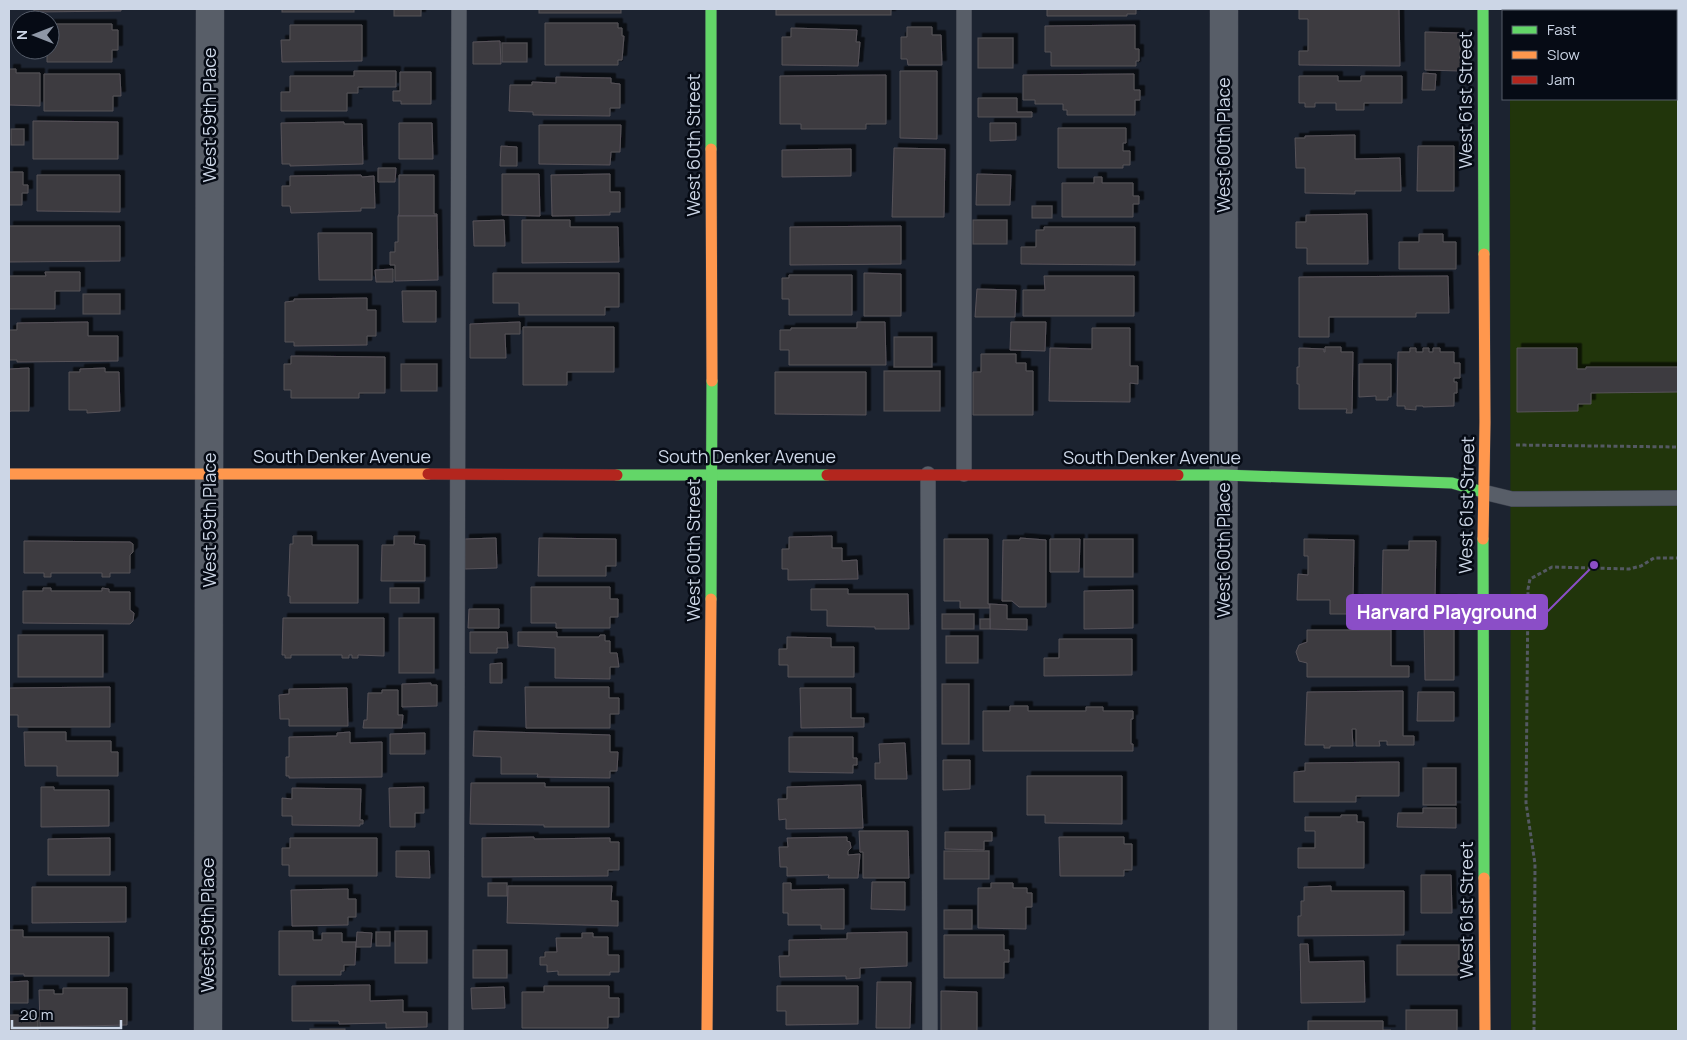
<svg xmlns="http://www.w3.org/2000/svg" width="1687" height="1040" font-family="Manrope,sans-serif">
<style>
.green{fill:#21350b}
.building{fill:#3e3a41;stroke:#575359;filter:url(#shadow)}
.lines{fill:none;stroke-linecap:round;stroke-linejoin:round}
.lane-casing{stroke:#383d49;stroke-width:16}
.street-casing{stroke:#383d49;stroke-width:29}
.fast-casing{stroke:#383d49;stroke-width:12}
.slow-casing{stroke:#383d49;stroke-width:12}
.jam-casing{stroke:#383d49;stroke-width:12}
.path{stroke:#545962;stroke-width:3;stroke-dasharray:4 2.5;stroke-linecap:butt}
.lane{stroke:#585e68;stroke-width:15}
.street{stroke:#585e68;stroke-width:28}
.fast{stroke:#63d668;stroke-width:11}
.slow{stroke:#ff974d;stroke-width:11}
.jam{stroke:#b3261e;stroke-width:11}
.labels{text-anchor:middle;stroke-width:5;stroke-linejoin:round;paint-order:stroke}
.street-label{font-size:18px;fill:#ccd6e6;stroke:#060b15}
.leader{fill:none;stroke:#8b4ec7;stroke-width:2}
.callout-dot{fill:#8b4ec7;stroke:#060b15;stroke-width:2}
.callout{fill:#8b4ec7;stroke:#8b4ec7;stroke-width:2}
.callout-label{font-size:19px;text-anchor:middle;font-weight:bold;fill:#fff}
</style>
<defs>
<filter id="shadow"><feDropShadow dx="4.5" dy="-4.5" stdDeviation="0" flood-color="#0009"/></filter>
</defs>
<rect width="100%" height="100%" fill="#1c2330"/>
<path class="green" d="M1509,9h169v1022h-167l-1,-932h166v-88h-167z"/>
<g class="building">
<path d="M34,9h87v2l-87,1z"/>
<rect x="282" y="9" width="72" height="3"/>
<rect x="394" y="9" width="27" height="7"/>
<rect x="539" y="9" width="82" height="4"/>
<rect x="776" y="9" width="115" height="6"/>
<path d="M1047,9h89v5h-9v2h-80z"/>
<path d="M1299,9h100l1,57 -101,-1v-14h9v-32h-9z"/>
<path d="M545,23h73v5h4v8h2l-2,24h-4v5h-73z"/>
<path d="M50,24h62v6h6v20h-6v12h-65v-12h3z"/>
<path d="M290,25h72v36l-80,1 -1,-22h9z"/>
<path d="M1135,25v24h4v12h-3v5h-85v-14h-6v-26z"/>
<path d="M907,27h25v8h9l1,30h-34l-1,-6h-6v-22h6z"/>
<path d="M791,28l66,2 -1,12h4l-2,24 -76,-1v-28h9z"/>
<path d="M1425,32l35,1v38l-35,-1z"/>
<rect x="978" y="38" width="35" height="30"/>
<path d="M500,41l1,23h-28v-22z"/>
<rect x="502" y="43" width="25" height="19"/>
<path d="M9,69h7v4h24v33l-31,-1z"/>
<path d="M354,71h42v16h-38v6h-11v18h-66v-19h9v-16h64z"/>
<path d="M900,71h37v68l-37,-1z"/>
<path d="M400,72h31v32h-30v-3h-8v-10h7z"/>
<path d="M1423,73l13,1 -1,16h-13z"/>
<path d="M44,74h76l1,22h-8v15h-69z"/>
<path d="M1134,74v16h6v10h-5v15h-68v-5h-4v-6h-28v-4h-12v-25z"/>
<path d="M886,75v49h-20v5h-65v-5h-21v-48z"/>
<path d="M1299,76h39v5h23v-5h41v27h-38v7h-28v-7h-21v4h-10v-4h-6z"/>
<path d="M556,77l55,1v5l9,1v24h-10v8l-77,-1v-3l-24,-1 1,-26h22v-3l24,1z"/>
<path d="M978,98h39v14h15v5h-54z"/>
<path d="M33,121l85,1v37h-85z"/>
<path d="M344,122v2h18l1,40 -73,2v-2h-8l-1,-41z"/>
<path d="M399,123h33l1,36h-34z"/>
<path d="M990,123h26v17l-26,1z"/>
<path d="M539,125h82l-1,27h-9l-1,13 -71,-1z"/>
<path d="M1058,128h68v15h-3v8h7v14h-7v3h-65z"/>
<rect x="11" y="129" width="13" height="16"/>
<path d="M1355,135v24l45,-1 1,33h-46v3l-50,-1v-25h-9l-1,-30h10v-2z"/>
<path d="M501,146l16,1v19h-17z"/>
<path d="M1418,146h36v45h-37z"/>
<path d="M894,148l51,1 -1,68h-52z"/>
<path d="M851,149v27l-69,1v-27z"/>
<path d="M378,168h18l-1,14h-17z"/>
<path d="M9,172h14v13h5v8h-6v12h-13z"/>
<path d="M502,174h37l1,42 -38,-1z"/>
<path d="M610,174v18h10v20h-10v3l-58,1 -1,-41z"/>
<path d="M977,174l34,1 -1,30h-34z"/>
<path d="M37,175h83v37l-83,-1z"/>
<path d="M361,175l1,2 12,-1 1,32h-14v3l-70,2 -1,-7h-8v-20h8v-10z"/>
<path d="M399,175h35v39h3v2h-39l1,-2z"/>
<path d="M1094,177h8v6h31v13h6v8h-6v13h-71v-34h32z"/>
<rect x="1032" y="206" width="20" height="12"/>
<path d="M1367,214l1,50h-61v-16h-11v-26h10v-7z"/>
<path d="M398,216h39l1,64 -43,1v-16h-5v-13h5v-10h3z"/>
<path d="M504,220l1,26h-31l-1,-25z"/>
<path d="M522,220h48v7h48l1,35 -97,1z"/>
<rect x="973" y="220" width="34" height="24"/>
<path d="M9,226h111v35l-111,1z"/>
<path d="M901,226v38l-111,1v-38z"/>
<path d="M1044,227h91v38l-114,-1v-17h15v-17h8z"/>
<path d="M318,233h54v47h-53z"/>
<path d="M1419,234h24v8h13v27h-57v-27h20z"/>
<path d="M393,269v13h-17l-1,-12z"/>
<path d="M45,272h35v19h-25v18h-46v-33h37z"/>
<path d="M493,273h126v34h-14v8h-86v-12h-26z"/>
<path d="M864,273l37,1v42h-37z"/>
<path d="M789,275h63v40h-63v-16h-7v-21h7z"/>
<path d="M1044,276h90v40h-111v-26h22z"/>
<path d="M1448,276l1,37h-33v4h-87v20h-30v-60z"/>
<path d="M977,289l39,1 -1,27h-40z"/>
<path d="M402,291h34v31h-33z"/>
<rect x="83" y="294" width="37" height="20"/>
<path d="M367,298v12h9v26h-9v9l-73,1v-4h-9v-40l9,-1v-2z"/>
<path d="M88,322v14h30v25l-101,1v-2h-8v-30h8v-7z"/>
<path d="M520,322v12h-15l1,24h-36v-34z"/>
<path d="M857,322h28l1,43h-97v-15h-9v-20h11v-2h66z"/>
<path d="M1011,322h35l-1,29 -35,-1z"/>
<path d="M523,327h91v45h-47v13h-44z"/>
<path d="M1092,328h38v38h8v18l-8,-1v19l-81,-1 1,-53 42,1z"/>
<rect x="894" y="337" width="38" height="30"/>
<path d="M1325,347h16v5h12l-1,61h-6l1,-4h-48v-25h-2v-17h2v-19l25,1v3h1z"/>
<path d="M1410,348h6v4h7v-4h6v4h4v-4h7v4h14v11h6v15h-6v4h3v11h-3v13l-31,1v-1h-7v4l-11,-1v-3h-8l1,-54h12z"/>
<path d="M1517,348h60v21h9v-2h92v25l-87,1v11h-13v7l-61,1z"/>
<path d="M981,354h35v9h10v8h7v44h-60v-43h8z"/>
<path d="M291,356l94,1v36h-26v5h-68v-8h-7v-26h7z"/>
<rect x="401" y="364" width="36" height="27"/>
<path d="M1359,364h32v33h-3v3h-12v-4l-17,1z"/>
<path d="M29,368v43h-18l-2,1v-43z"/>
<path d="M105,368v4h14l1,39 -33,2v-3h-18v-38h11v-3z"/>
<rect x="884" y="371" width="56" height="40"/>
<path d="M775,372h91v43l-91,-1z"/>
<path d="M293,536h19v9h46v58h-68v-7h-2l2,-52h3z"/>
<path d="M394,536h21l-1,8 11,1v36h-44l1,-36h12z"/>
<path d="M832,536v12h10v13l15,-1 1,19 -70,1v-11h-6v-20h7v-12z"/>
<path d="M496,538l1,30 -32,1v-30z"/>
<path d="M539,538l77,1v27h-10v10h-68z"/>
<path d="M1020,538l26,2v67h-27l-7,-6h-10l1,-61h17z"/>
<path d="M944,539h44v65h2v4h-30v-7h-16z"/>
<path d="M1050,539h30l-1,33h-29z"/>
<rect x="1084" y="539" width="49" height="38"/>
<path d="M1304,539l50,1 -1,59h6v15h-29v-14h-33l1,-26 10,1v-19h-4z"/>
<path d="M24,541l106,1 3,2v8l-3,3v18h-20v4h-8v-4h-51v4h-7v-4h-20z"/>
<path d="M1409,541h27l-1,58h18v15h-31v-14l-40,-1 1,-49h26z"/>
<path d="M531,587h79v12h8v18h-8v11h-54v-5h-25z"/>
<path d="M43,588h8v3h51v-3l7,1v3h21v18l4,3 -1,8 -3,3 -107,-1v-32h20z"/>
<rect x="390" y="588" width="29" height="15"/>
<path d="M811,589h37v5h60l1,35h-34v-2l-48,-1v-16h-16z"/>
<path d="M1133,590v38l-49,1v-38z"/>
<path d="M990,604l17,1v14h20v11l-37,-1z"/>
<path d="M469,609h30v19h-31z"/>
<rect x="942" y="614" width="32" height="15"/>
<path d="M283,618h101v38l-26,-1v3h-6v-3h-3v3h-7v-3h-51v3h-6v-3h-3z"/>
<rect x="399" y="618" width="35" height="55"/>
<rect x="980" y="619" width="10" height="10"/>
<path d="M1424,622h30v58h-29z"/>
<path d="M1307,630h84v36h18v11h-102v-14l-8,-2 -3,-9 3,-7 8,-3z"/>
<path d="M470,632h37l1,16h-11v5h-27z"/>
<path d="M518,632h39v5h42l1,-2h5v6h5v12h7l2,14h-9v12l-55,-1v-30l-37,-2z"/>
<rect x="18" y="635" width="85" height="42"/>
<rect x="946" y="636" width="32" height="27"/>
<path d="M787,637l44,1v9h23v30h-66v-12h-9v-16h8z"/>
<path d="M1059,639h73v36l-88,1v-18h15z"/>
<path d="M502,663v20h-12v-19z"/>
<path d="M431,683v2h6v21l-35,1v-23z"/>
<rect x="942" y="684" width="27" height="60"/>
<path d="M110,687v40h-92v-12h-9v-27z"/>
<path d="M525,687h84v11h10v16h-9v14h-84z"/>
<path d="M347,688l1,38h-59v-7h-9l-1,-24 10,-1v-5z"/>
<path d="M800,688h51v30h13v9l-63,1z"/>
<path d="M382,690h16v25h5l-1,13h-39l1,-8h3l1,-27h14z"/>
<path d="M1403,691v45h11v9h-27v-4h-8l1,5h-24v-17h-4l1,17h-23v2h-6v-3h-19l2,-53z"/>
<path d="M1418,692h36v29h-37z"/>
<path d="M1010,706h18v5h58v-4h17v4h30v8h-2v25h2v7h-150v-40h27z"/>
<path d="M474,731l136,4v17h8l-1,19h-7v7l-73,-1 1,-3h-37v-17l-28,-1z"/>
<path d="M24,732h42v9h45v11h7v24h-61v-10h-32z"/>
<path d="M350,732v11l32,-1v35l-93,1v-2h-3v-19h3v-20l48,-1v-3z"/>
<path d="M425,733v21h-35v-20z"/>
<path d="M789,737h64v21h4v7h-4v8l-64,-1z"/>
<path d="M905,743l2,36h-32v-16h5l-1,-19z"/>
<path d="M943,760h27v29l-27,1z"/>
<path d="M1399,762v34h-43v6h-62v-30l11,-1v-8z"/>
<rect x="1423" y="768" width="33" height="37"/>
<path d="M1027,776h95v48l-77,-1v-8h-18z"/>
<path d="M471,783h74v4h64v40h-65v-2l-74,-1z"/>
<path d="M861,785l2,43 -77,1v-10l-7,1 -1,-21h9v-12z"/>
<path d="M41,787h13v3h55v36l-68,1z"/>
<path d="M424,787v26h-9v14h-25l-1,-39z"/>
<path d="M292,788l69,1 -1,31h3v4h-3v2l-68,-1v-9h-10v-18l10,1z"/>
<path d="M1423,808h33v20l-59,-1 1,-14h25z"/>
<path d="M1341,815h16v7h7v46h-66v-20h17v-17h-10v-14h36z"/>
<path d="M859,831h49l1,47h-46v-26h-3z"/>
<path d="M945,832h47v9h-8v9l-39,-1z"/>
<path d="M534,837v2l76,-1v4h9v28h-11v6l-126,1v-39z"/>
<path d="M847,837v4l3,1 1,6 -3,3v4l12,-1 -2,24h-30l1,-3 -42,1v-9h-7l-1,-20h9l-1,-9z"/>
<path d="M1059,837h65v7h8v26h-8v6h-64z"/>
<path d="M110,838v37h-62v-36z"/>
<path d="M290,838h87v38h-88v-11h-7v-17h8z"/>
<path d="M396,851h33l1,27 -34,-1z"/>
<rect x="944" y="851" width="45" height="28"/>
<path d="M1421,875h30l1,38h-31z"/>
<path d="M872,882h33v28l-34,-1z"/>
<rect x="488" y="883" width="19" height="13"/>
<path d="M783,883h8v7l53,-1v40h-23v-4h-33v-12h-5z"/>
<path d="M991,883h22v5h14v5h5v14h-6v22l-48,-1v-40h13z"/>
<path d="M508,886h104l-1,15h7v25l-111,-3z"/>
<path d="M1331,886v5h73v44l-106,1v-20h3v-15h3v-14z"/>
<path d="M32,887h94v35l-94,1z"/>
<path d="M348,889v10h8v18h-8v8l-56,1 -1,-36z"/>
<rect x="944" y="910" width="28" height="19"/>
<path d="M9,930h14v7h86v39h-85v-2h-15z"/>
<path d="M279,931h34v9h9v-7h20v9h14l-1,23h-11v6h-3v4h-62z"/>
<rect x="395" y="931" width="32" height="32"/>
<path d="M357,932l15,1 -1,14h-15z"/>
<rect x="376" y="932" width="14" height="14"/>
<path d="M907,932v34l-47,2v10l-14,1v-3l-66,1 -1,-21h10v-16l58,-1v-6z"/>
<path d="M582,933h11v4h15v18h11v17h-9v3h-52v-4l-11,1v-7h-7v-8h5v-5h12l-1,-14h26z"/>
<path d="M944,935h60v15h5v12h-5v16h-60z"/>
<path d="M1300,944h8l1,18 55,-1 1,41 -64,1z"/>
<rect x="1397" y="945" width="62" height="30"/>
<rect x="473" y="950" width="34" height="28"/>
<path d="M28,981v22h-19v-21z"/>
<path d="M877,982h34l-1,46h-34z"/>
<path d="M370,985v16l33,-1v12h24v15l-41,1v-5l-47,1v-3h-47v-35z"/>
<path d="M544,986h65v12h10v19h-11v11h-86v-36h22z"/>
<path d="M777,986h81v38l-72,1v-14h-9z"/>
<path d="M504,987l1,21 -33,1 -1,-21z"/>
<path d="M63,988h64v37l-87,2 -1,-37h15v4h9z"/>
<path d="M941,991l36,1v39h-36z"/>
<rect x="1406" y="1010" width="51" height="21"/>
<path d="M9,1015h24v2h5v14h-29z"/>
<path d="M1308,1021h75v9h8v1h-83z"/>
<rect x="310" y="1029" width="35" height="2"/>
</g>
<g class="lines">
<g class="lane-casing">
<g id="lane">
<path d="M964,9v465"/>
<path d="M928,474l2,557"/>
<path d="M1483,492l29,7 166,-1"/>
<path d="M456,1031l3,-1022"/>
</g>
</g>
<g class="street-casing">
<g id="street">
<path d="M208,1031l2,-1022"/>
<path d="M1223,1031l1,-1022"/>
</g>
</g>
<g class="fast-casing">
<g id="fast">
<path d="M711,9v140"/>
<path d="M1483,9l1,245"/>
<path d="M617,475h210"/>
<path d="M1178,475h46l228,8 31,9"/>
<path d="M1483,539l1,339"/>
<path d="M711,599l1,-218"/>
</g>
</g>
<g class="slow-casing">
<g id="slow">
<path d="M711,149l1,232"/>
<path d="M9,474h419"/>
<path d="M1483,539l2,-117 -1,-168"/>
<path d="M1484,878l1,153"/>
<path d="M707,1031l4,-432"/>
</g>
</g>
<g class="jam-casing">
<g id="jam">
<path d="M428,474l189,1"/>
<path d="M827,475h351"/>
</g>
</g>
<g class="path">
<path d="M1516,445l162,2"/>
<path d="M1534,1031l1,-167 -9,-61 2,-214 2,-10 22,-12 77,2 12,-3 13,-8h24"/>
</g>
<use href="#lane" class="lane"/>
<use href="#street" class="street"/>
<use href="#fast" class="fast"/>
<use href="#slow" class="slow"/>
<use href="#jam" class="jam"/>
</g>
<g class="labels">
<g class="street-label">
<text transform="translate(1466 100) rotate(-90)" y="6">West 61st Street</text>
<text transform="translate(210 115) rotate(-90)" y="6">West 59th Place</text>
<text transform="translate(694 145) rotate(-90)" y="6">West 60th Street</text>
<text transform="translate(1224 145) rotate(-90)" y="6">West 60th Place</text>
<text x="342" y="463">South Denker Avenue</text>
<text x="747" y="463">South Denker Avenue</text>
<text x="1152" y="464">South Denker Avenue</text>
<text transform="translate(1467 505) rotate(-89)" y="6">West 61st Street</text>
<text transform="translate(210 520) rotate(-90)" y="6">West 59th Place</text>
<text transform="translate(694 550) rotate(-90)" y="6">West 60th Street</text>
<text transform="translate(1224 550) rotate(-90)" y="6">West 60th Place</text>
<text transform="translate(1467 910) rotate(-90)" y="6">West 61st Street</text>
<text transform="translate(208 925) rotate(-90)" y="6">West 59th Place</text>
</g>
</g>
<path class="leader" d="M1594 565L1547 612"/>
<circle class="callout-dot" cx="1594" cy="565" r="5"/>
<rect class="callout" x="1347" y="595" width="200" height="34" rx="5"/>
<g class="callout-label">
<text x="1447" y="619">Harvard Playground</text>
</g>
<rect width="1687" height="1040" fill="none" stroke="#ccd6e6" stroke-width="20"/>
<rect x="1502" y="10" width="175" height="90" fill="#060b15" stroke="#555c69"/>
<rect x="1512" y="26" width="25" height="8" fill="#63d668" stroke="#555c69"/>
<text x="1547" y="35" font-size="15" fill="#ccd6e6">Fast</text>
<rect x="1512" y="51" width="25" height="8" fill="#ff974d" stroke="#555c69"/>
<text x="1547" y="60" font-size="15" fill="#ccd6e6">Slow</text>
<rect x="1512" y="76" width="25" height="8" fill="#b3261e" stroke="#555c69"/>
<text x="1547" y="85" font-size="15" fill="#ccd6e6">Jam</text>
<g transform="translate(35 35) rotate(270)"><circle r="24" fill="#060b15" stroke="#555c69"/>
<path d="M0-4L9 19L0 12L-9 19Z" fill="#8e97a6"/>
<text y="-8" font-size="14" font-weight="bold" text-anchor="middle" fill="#ccd6e6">N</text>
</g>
<path d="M12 1020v8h109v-8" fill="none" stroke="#ccd6e6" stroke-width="2.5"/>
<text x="20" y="1020" font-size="15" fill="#ccd6e6" stroke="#060b15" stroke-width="4" paint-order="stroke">20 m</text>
</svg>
